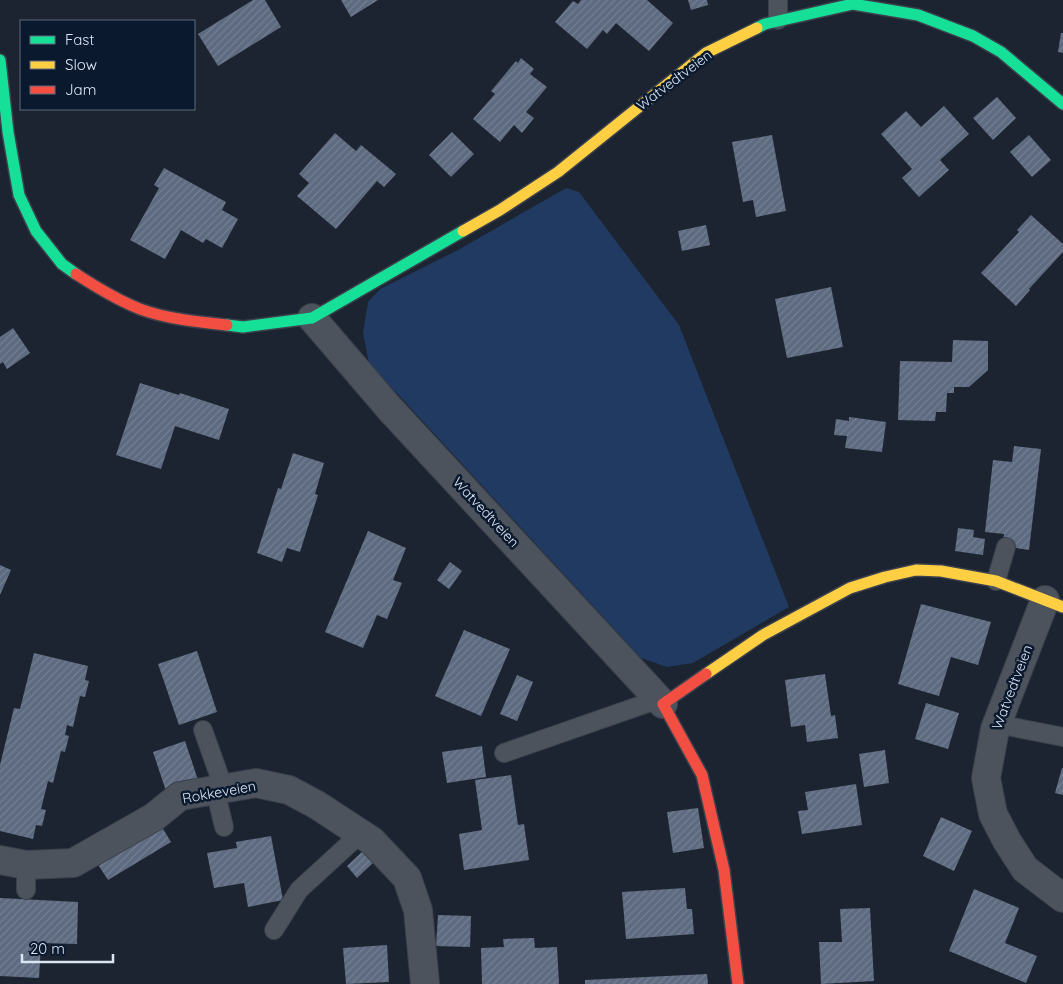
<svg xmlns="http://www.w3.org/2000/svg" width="1063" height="984" font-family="Quicksand,sans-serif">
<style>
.green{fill:#213a61}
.building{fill:url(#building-hatch)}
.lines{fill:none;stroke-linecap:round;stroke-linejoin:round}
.lane-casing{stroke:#3b414c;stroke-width:20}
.street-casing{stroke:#3b414c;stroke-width:30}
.fast-casing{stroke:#3b414c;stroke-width:14}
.slow-casing{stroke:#3b414c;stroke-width:14}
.jam-casing{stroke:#3b414c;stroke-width:14}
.lane{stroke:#4c535c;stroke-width:18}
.street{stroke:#4c535c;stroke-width:28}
.fast{stroke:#16e098;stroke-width:11}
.slow{stroke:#ffcf43;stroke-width:11}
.jam{stroke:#f24e42;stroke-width:11}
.labels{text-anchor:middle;stroke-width:5;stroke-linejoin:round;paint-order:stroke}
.street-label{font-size:14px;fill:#dae5f4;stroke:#0b192e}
</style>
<defs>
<pattern id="building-hatch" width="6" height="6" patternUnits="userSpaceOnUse" patternTransform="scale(1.25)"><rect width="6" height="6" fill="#5d6a7f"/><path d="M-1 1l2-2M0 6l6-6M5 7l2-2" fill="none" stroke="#747f92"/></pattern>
</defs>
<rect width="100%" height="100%" fill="#1c2431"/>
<path class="green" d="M566,188l13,4 100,133 110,282 -96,56 -26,4 -26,-9 -272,-295 -6,-30 5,-31 12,-13 78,-39z"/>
<g class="building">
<path d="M253,0h12l16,27 -63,39 -20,-32z"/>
<path d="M341,0h37l-27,17z"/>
<path d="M581,0h66l26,23 -24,28 -33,-28 -9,11 -4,-4 -16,19 -32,-27 18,-21 5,3z"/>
<path d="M688,0h19l1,5 -17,5z"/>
<path d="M1061,33h2v20l-5,-1z"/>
<path d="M521,58l13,11 -4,5 17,13 -21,25 8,6 -12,15 -8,-8 -14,17 -27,-23 22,-25 -4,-3 25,-30 2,2z"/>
<path d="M997,97l19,21 -23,22 -20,-22z"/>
<path d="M944,106l25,28 -29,26 9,10 -30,27 -17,-19 10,-9 -31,-35 25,-23 15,16z"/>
<path d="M452,132l22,22 -23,23 -22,-22z"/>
<path d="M335,133l21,18 5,-6 35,29 -12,13 -7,-6 -41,48 -39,-33 12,-13 -10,-9z"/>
<path d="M772,135l14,76 -30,6 -3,-17 -10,2 -11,-60z"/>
<path d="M1029,135l22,25 -19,17 -22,-25z"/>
<path d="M164,168l62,34 -4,8 16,9 -16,29 -16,-9 -3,4 -22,-13 -16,29 -35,-19 29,-52 -5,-3z"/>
<path d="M1031,215l32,29v8l-34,37 1,1 -14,16 -35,-33 38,-41 -2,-2z"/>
<path d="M706,225l4,20 -28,6 -4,-20z"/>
<path d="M831,287l12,60 -56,11 -12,-59z"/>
<path d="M13,328l17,25 -23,16 -4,-7 -3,2v-27z"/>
<path d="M953,340l35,1v29l-19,17h-15v6h-7l-1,19h-10l-1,9 -37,-1 2,-59 52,1z"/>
<path d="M140,383l39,12 1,-2 49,16 -10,31 -44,-14 -14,43 -45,-14z"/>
<path d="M849,417l37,5 -4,30 -37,-4 2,-12 -13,-1 2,-16 13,2z"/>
<path d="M1014,446l27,3 -12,101 -26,-4 1,-12 -19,-2 8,-72 19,2z"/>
<path d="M293,453l31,10 -9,31 3,1 -18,57 -13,-4 -5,14 -25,-9 21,-65 3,1z"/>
<path d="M958,528l16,2 -1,7 12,2 -2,16 -28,-4z"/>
<path d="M368,531l38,17 -13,32 9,3 -15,36 -10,-4 -14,33 -38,-16z"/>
<path d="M450,562l12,9 -13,18 -12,-9z"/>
<path d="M0,565l11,5 -11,25z"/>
<path d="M921,604l70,18 -13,43 -27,-8 -12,39 -41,-12z"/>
<path d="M464,630l46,19 -29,67 -46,-20z"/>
<path d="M197,651l20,61 -38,13 -21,-61z"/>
<path d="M34,653l54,13 -3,14 4,1 -4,16 -5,-1 -7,31 -6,-2 -2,10 4,1 -4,16 -4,-1 -8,32 -5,-2 -7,28 5,1 -4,16 -6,-1 -3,14 -33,-8v-66l14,-57 6,1z"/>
<path d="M825,674l6,42 4,-1 3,23 -31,4 -2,-17 -14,2 -6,-47z"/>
<path d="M517,675l16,7 -16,39 -17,-7z"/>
<path d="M926,703l33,10 -11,36 -33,-10z"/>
<path d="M185,741l13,39 -32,11 -13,-39z"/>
<path d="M482,746l4,31 -39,6 -5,-31z"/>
<path d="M885,750l4,33 -25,4 -5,-33z"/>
<path d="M1062,768h1v27l-8,-2z"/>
<path d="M511,775l7,50 6,-1 5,36 -65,10 -5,-36 23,-4 -7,-50z"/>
<path d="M856,784l6,41 -60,9 -4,-23 10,-1 -3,-18z"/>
<path d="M698,808l6,40 -31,5 -6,-41z"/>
<path d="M941,817l31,14 -18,40 -31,-15z"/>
<path d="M160,824l11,18 -63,38 -11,-17z"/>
<path d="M271,836l12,64 -35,7 -4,-24 -30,5 -7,-35 30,-5 -1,-6z"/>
<path d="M363,851l10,12 -16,15 -10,-12z"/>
<path d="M685,888l2,21h5l2,25 -68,5 -4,-47z"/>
<path d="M974,889l45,19 -14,35 32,13 -11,27 -77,-32z"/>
<path d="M0,898l78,4 -1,42 -36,-1 -2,35 -39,-2z"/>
<path d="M870,908l4,73 -53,3 -2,-42h23l-2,-33z"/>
<path d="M438,915l33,1 -1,31 -34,-1z"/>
<path d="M534,938l1,10 22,-1 2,37h-77l-1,-36 23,-1 -1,-8z"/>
<path d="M387,945l2,37 -43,2 -3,-36z"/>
<path d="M707,974l1,10h-123v-4z"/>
</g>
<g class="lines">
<g class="lane-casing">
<g id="lane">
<path d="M778,0v20"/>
<path d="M996,581l10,-34"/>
<path d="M997,724l66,13"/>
<path d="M203,730l21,59"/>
<path d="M504,753l155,-54"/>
<path d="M215,790l9,37"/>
<path d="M26,865v25"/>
<path d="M274,930l25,-40 61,-56"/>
</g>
</g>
<g class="street-casing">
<g id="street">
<path d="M312,318l78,91 273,295"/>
<path d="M1045,600l-50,129 -9,49 7,36 14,27 18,28 38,29"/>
<path d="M0,860l26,5 47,-2 81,-46 26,-21 76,-13 33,7 28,15 55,36 35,37 11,32 7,74"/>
</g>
</g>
<g class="fast-casing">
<g id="fast">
<path d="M757,28l8,-4 88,-20 65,11 55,21 28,16 62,52"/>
<path d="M0,60l8,72 11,63 17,36 26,33 14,10"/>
<path d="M227,325l16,2 69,-9 151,-87"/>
</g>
</g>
<g class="slow-casing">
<g id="slow">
<path d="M463,231l37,-21 58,-38 148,-119 51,-25"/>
<path d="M706,674l57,-39 87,-47 35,-11 31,-7 25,1 55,10 67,26"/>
</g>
</g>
<g class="jam-casing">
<g id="jam">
<path d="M76,274c20,13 41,26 64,35 27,10 58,13 87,16"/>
<path d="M706,674l-43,30 39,71 22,95 14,114"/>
</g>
</g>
<use href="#lane" class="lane"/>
<use href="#street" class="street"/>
<use href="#fast" class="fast"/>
<use href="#slow" class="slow"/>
<use href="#jam" class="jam"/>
</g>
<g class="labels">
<g class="street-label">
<text transform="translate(674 80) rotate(-37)" y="5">Watvedtveien</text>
<text transform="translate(486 512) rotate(47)" y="5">Watvedtveien</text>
<text transform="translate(1012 687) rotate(-69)" y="5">Watvedtveien</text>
<text transform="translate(219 792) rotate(-10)" y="5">Rokkeveien</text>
</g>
</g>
<rect x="20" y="20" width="175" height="90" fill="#0b192e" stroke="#5e6b7d"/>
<rect x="30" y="36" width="25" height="8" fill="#16e098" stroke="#5e6b7d"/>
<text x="65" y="45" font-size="15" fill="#dae5f4">Fast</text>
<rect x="30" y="61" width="25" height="8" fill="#ffcf43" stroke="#5e6b7d"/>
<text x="65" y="70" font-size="15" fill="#dae5f4">Slow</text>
<rect x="30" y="86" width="25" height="8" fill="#f24e42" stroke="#5e6b7d"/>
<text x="65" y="95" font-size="15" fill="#dae5f4">Jam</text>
<path d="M22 954v8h91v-8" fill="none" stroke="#dae5f4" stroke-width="2.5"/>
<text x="30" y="954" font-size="15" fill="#dae5f4" stroke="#0b192e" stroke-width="4" paint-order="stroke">20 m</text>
</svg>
